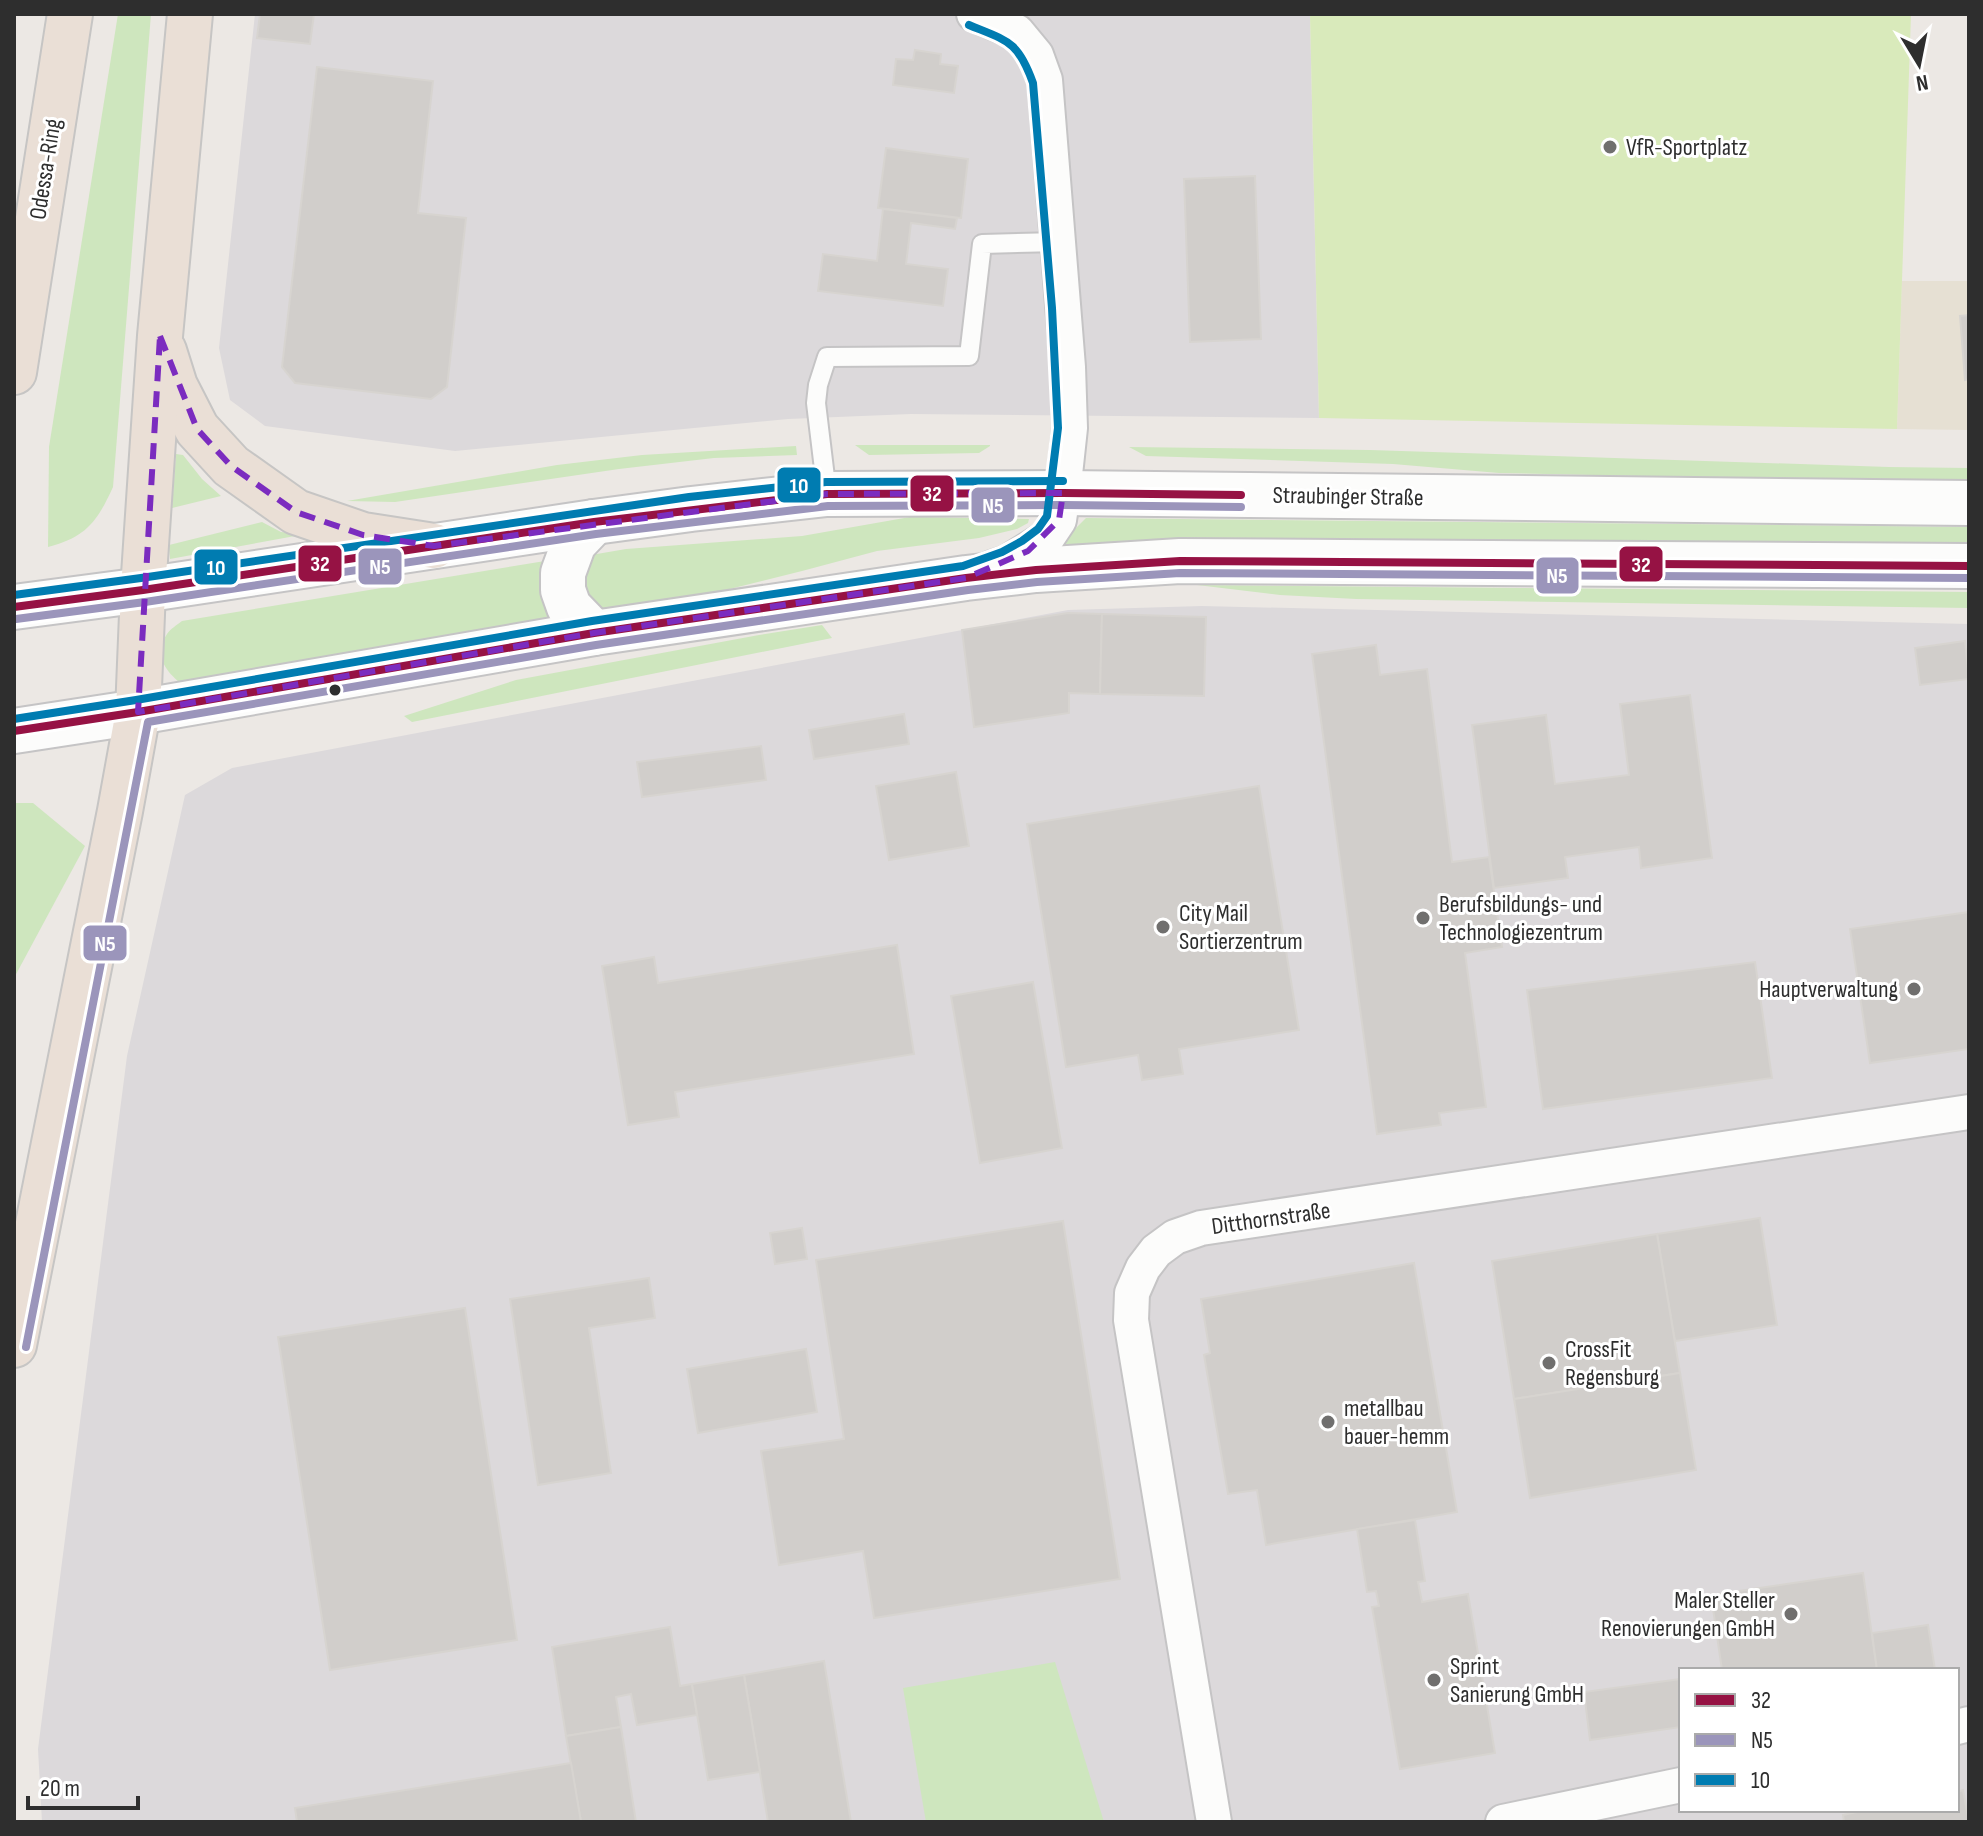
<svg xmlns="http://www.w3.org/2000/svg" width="1983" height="1836" font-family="'Sofia Sans Condensed',sans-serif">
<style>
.industrial{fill:#dcd9db;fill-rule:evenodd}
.education{fill:#e6e0d3}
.green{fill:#cee6be}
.pitch{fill:#d9eabb}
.building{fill:#d1cecb;stroke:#d7d4d0;stroke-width:2}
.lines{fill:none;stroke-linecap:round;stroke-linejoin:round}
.lane-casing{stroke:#c5c4c5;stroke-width:22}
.street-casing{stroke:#c5c4c5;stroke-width:38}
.secondary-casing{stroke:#c5c4c5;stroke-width:48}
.highway-casing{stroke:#c6c5c4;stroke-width:48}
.lane{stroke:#fcfcfb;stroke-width:18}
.street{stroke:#fcfcfb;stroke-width:34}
.secondary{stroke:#fcfcfb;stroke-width:44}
.highway{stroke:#eadfd6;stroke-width:44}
.bus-1-casing{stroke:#fff;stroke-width:14}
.bus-2-casing{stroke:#fff;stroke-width:14}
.bus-3-casing{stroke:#fff;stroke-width:14}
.bus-1{stroke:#961244;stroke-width:8}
.bus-2{stroke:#9b95bb;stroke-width:8}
.bus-3{stroke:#007cb1;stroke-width:8}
.marked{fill:none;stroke:#7b2cbf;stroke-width:6;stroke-dasharray:16 10;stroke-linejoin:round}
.poi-dot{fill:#706f6e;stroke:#fff;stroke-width:3}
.bus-dot{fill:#2e2e2e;stroke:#fff;stroke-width:3}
.labels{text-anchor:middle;stroke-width:6;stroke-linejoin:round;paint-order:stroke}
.poi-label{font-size:24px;fill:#2e2e2e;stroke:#fff;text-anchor:start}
.street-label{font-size:24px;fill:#2e2e2e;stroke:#fff}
.line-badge{stroke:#fff;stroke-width:3}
.badge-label{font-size:22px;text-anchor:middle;font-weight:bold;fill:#fff}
</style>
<rect width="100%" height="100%" fill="#ece8e4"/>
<g class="industrial">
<path d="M255,14h1055l9,404 -408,-4 -123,5 -333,32 -190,-25 -35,-26 -11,-52z"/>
<path d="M1202,606l767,18v1198h-1927l-4,-73 89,-693 58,-261 47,-27 836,-158zM1681,1670h276v140h-276z"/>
</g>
<path class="education" d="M1902,281h67v149l-72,-1z"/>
<g class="green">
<path d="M118,14h33l-38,473c-16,35 -27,50 -65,60l1,-100z"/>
<path d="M855,445h135v1l-11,7 -110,2z"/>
<path d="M796,446l1,9 -83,3 -95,11 -224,33 -48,-1 210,-36 85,-10z"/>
<path d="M1129,447l241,3 519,17 80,1v15l-470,-10 -106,-9 -247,-8z"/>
<path d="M176,454l7,1 19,24 19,17 -49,12z"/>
<path d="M910,517l119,2 -1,4 -11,6 -38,9 -102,13 -75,20 -141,35 -55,10 -21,-8 -9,-33 15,-20 35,-6 176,-13z"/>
<path d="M1086,518l883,9v19l-700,-7 -208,10 -2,-4z"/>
<path d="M262,522l19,10 25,2 -136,25 -1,-14z"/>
<path d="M545,561c-6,26 -6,42 10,64l-368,63c-18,-13 -36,-31 -20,-54 3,-5 10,-9 15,-13z"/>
<path d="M1197,585l772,7v16l-613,-9 -76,-4z"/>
<path d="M822,625l10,13 -420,84 -8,-6 112,-36 243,-45z"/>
<path d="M14,803h19l52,43 -71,132z"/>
<path d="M1055,1662l49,160h-178l-23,-134z"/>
</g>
<path class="pitch" d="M1310,14h601l-14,415 -578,-11z"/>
<g class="building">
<path d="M260,14h54l-4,30 -53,-6z"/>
<path d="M915,50l26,4 -1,10 18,2 -4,27 -61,-8 3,-26 17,1z"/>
<path d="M317,67l116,14 -15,132 48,5 -19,169 -16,12 -136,-16 -13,-16z"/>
<path d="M886,148l82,11 -7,59 -83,-10z"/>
<path d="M1255,176l6,163 -71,3 -6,-163z"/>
<path d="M883,209l74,9 -2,11 -44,-6 -5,41 42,5 -5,37 -125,-15 5,-37 54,7z"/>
<path d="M1969,315v64l-4,1 -5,-64z"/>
<path d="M1068,613l34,1 -2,80 -31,-1v20l-95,14 -12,-97z"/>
<path d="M1102,614l104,3 -2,79 -104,-2z"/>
<path d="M1965,641l4,38 -49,6 -5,-37z"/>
<path d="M1376,645l4,30 47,-6 25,193 37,-5 13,90 -37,6 21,154 -47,6 2,12 -64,9 -65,-480z"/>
<path d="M1690,695l22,163 -71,10 -2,-21 -74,10 3,21 -74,10 -22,-163 74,-10 9,69 74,-9 -9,-71z"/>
<path d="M904,714l5,30 -95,15 -5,-29z"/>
<path d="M761,746l5,34 -124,17 -5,-35z"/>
<path d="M956,772l13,74 -80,14 -13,-74z"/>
<path d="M1259,786l40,244 -120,19 4,25 -41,6 -4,-25 -72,12 -39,-243z"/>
<path d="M1969,912v137l-99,14 -20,-134z"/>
<path d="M897,945l17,109 -239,38 4,25 -51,8 -26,-159 52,-9 4,26z"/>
<path d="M1755,962l17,116 -229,31 -16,-119z"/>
<path d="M1033,982l29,166 -82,15 -29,-167z"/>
<path d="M1760,1218l17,107 -102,16 -18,-107z"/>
<path d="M1063,1221l57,358 -246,39 -11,-67 -84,14 -18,-114 83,-12 -28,-179z"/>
<path d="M802,1228l5,31 -32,5 -5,-31z"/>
<path d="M1657,1234l23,139 -166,26 -22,-138z"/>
<path d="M1414,1263l43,249 -191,33 -9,-55 -29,4 -24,-139 6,-2 -9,-54z"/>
<path d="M649,1278l6,40 -66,10 22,145 -73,12 -28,-186z"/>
<path d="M465,1308l52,332 -187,30 -52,-333z"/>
<path d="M806,1349l11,63 -119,21 -11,-64z"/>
<path d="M1680,1373l16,97 -166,28 -16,-99z"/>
<path d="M1415,1520l10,61 -7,1 4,20 46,-8 27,159 -95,16 -28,-162 7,-1 -3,-15 -9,1 -10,-63z"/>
<path d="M1863,1573l14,97h-155l-11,-75z"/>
<path d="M1928,1625l7,45h-58l-5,-37z"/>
<path d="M670,1627l10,59 12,-2 5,31 -60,10 -6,-31 -15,3 5,30 -55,9 -14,-89z"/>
<path d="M824,1661l27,161h-83l-24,-147z"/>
<path d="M744,1675l16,97 -52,8 -16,-96z"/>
<path d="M1681,1679v48l-91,13 -6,-48z"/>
<path d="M621,1727l15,95h-55l-15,-86z"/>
<path d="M571,1763l10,59h-284l-2,-14z"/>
<path d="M1963,1790l6,32h-125l-1,-7 23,-5h91v-18z"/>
</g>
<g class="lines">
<g class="lane-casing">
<path id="lane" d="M827,494l-11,-91 2,-18 9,-28 142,-1 13,-112 77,-2"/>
</g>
<g class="street-casing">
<g id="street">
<path d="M974,14l43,18 19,23 9,25 23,287 2,61 -7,65 -4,27 -12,18 -40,25 -15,5"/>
<path d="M1957,1727l12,-3"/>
<path d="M1214,1822l-83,-502 1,-27 11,-25 13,-17 19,-14 26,-9 768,-116"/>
<path d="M1503,1822l178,-37"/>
</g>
</g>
<g class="secondary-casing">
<g id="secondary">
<path d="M14,607l129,-17 451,-68 97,-13 136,-15 236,-1 906,10"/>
<path d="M594,633l-25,-26 -6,-17v-17l11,-30 20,-21"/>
<path d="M14,731l124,-19 456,-79 372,-55 70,-8 144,-9 789,5"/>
</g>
</g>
<g class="highway-casing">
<g id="highway">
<path d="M164,351l11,35 22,43 34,37 65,46 67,23 71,11"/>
<path d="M14,372l56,-358"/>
<path d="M14,1345l106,-534 18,-99 5,-122 17,-254 30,-322"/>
</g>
</g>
<use href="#lane" class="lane"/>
<use href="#street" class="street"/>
<use href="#secondary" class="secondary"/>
<use href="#highway" class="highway"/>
<g class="bus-1-casing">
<g id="bus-1">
<path d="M14,607l129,-17 451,-68 233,-28 236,-1 178,2"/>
<path d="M14,731l124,-19 456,-79 372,-55 70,-8 144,-9 789,5"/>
</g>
</g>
<g class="bus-2-casing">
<g id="bus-2">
<path d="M16,619l129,-17 451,-68 232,-28 235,-1 178,2"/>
<path d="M26,1347l122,-625 448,-77 372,-55 69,-8 143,-9 789,5"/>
</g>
</g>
<g class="bus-3-casing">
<g id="bus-3">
<path d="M14,595l127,-17 548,-81 137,-15 237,-1"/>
<path d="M14,719l122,-19 456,-79 371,-55 39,-14 20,-11 16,-12 9,-13 11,-88 -6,-120 -19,-225c-15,-42 -25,-42 -64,-58"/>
</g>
</g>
<use href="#bus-1" class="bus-1"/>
<use href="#bus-2" class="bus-2"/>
<use href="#bus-3" class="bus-3"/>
</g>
<path class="marked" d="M160,336l37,93 34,37 65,46 67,23 71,11 393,-52 236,-1 -4,27 -31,31 -62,27 -372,55 -456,79z"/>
<g class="poi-dot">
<circle cx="1610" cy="147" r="8"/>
<circle cx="1423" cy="918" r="8"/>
<circle cx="1163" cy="927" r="8"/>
<circle cx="1914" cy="989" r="8"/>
<circle cx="1549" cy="1363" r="8"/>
<circle cx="1328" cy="1422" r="8"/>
<circle cx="1791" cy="1614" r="8"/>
<circle cx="1434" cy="1680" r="8"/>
</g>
<circle class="bus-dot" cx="335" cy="690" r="7"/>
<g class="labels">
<g class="poi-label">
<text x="1626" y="155">VfR-Sportplatz</text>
<text x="1439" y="912">Berufsbildungs- und<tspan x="1439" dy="28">Technologiezentrum</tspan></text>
<text x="1179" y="921">City Mail<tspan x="1179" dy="28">Sortierzentrum</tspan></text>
<text x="1898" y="997" text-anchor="end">Hauptverwaltung</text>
<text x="1565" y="1357">CrossFit<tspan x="1565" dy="28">Regensburg</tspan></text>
<text x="1344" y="1416">metallbau<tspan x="1344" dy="28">bauer-hemm</tspan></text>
<text x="1775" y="1608" text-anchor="end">Maler Steller<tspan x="1775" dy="28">Renovierungen GmbH</tspan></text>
<text x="1450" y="1674">Sprint<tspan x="1450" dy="28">Sanierung GmbH</tspan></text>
</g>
<g class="street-label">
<text transform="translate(45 169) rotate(-81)" y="8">Odessa-Ring</text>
<text transform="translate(1348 496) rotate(1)" y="8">Straubinger Straße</text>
<text transform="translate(1271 1218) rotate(-8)" y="8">Ditthornstraße</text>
</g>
</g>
<g class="line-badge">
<rect x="776" y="466" width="46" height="38" rx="8" fill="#007cb1"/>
<rect x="909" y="474" width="46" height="39" rx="8" fill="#961244"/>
<rect x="970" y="486" width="46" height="38" rx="8" fill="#9b95bb"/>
<rect x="297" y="544" width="46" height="39" rx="8" fill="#961244"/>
<rect x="1618" y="545" width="46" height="38" rx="8" fill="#961244"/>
<rect x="357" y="547" width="46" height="39" rx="8" fill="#9b95bb"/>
<rect x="193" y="548" width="46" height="38" rx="8" fill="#007cb1"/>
<rect x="1535" y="556" width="45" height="39" rx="8" fill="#9b95bb"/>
<rect x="82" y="924" width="46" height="38" rx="8" fill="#9b95bb"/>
</g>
<g class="badge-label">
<text x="799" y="493">10</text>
<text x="932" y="501">32</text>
<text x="993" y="513">N5</text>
<text x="320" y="571">32</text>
<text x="1641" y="572">32</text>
<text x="380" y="574">N5</text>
<text x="216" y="575">10</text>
<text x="1557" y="583">N5</text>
<text x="105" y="951">N5</text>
</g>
<rect width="1983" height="1836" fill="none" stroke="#2e2e2e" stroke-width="32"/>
<rect x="1679" y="1668" width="280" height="144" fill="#ffffff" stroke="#ababab" stroke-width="2"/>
<rect x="1695" y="1694" width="40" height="12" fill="#961244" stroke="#ababab" stroke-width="2"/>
<text x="1751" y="1708" font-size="24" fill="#2e2e2e">32</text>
<rect x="1695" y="1734" width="40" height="12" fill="#9b95bb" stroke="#ababab" stroke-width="2"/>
<text x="1751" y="1748" font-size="24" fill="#2e2e2e">N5</text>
<rect x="1695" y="1774" width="40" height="12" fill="#007cb1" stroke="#ababab" stroke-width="2"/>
<text x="1751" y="1788" font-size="24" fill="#2e2e2e">10</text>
<g transform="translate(1919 64) rotate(170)" stroke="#ffffff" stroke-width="6" paint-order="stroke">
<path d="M0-6L14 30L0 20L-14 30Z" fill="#2e2e2e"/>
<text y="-12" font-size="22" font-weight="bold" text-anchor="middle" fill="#2e2e2e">N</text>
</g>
<path d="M28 1796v12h110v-12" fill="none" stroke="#2e2e2e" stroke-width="4"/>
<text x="40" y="1796" font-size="24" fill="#2e2e2e" stroke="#ffffff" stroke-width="6" paint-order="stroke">20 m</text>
</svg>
